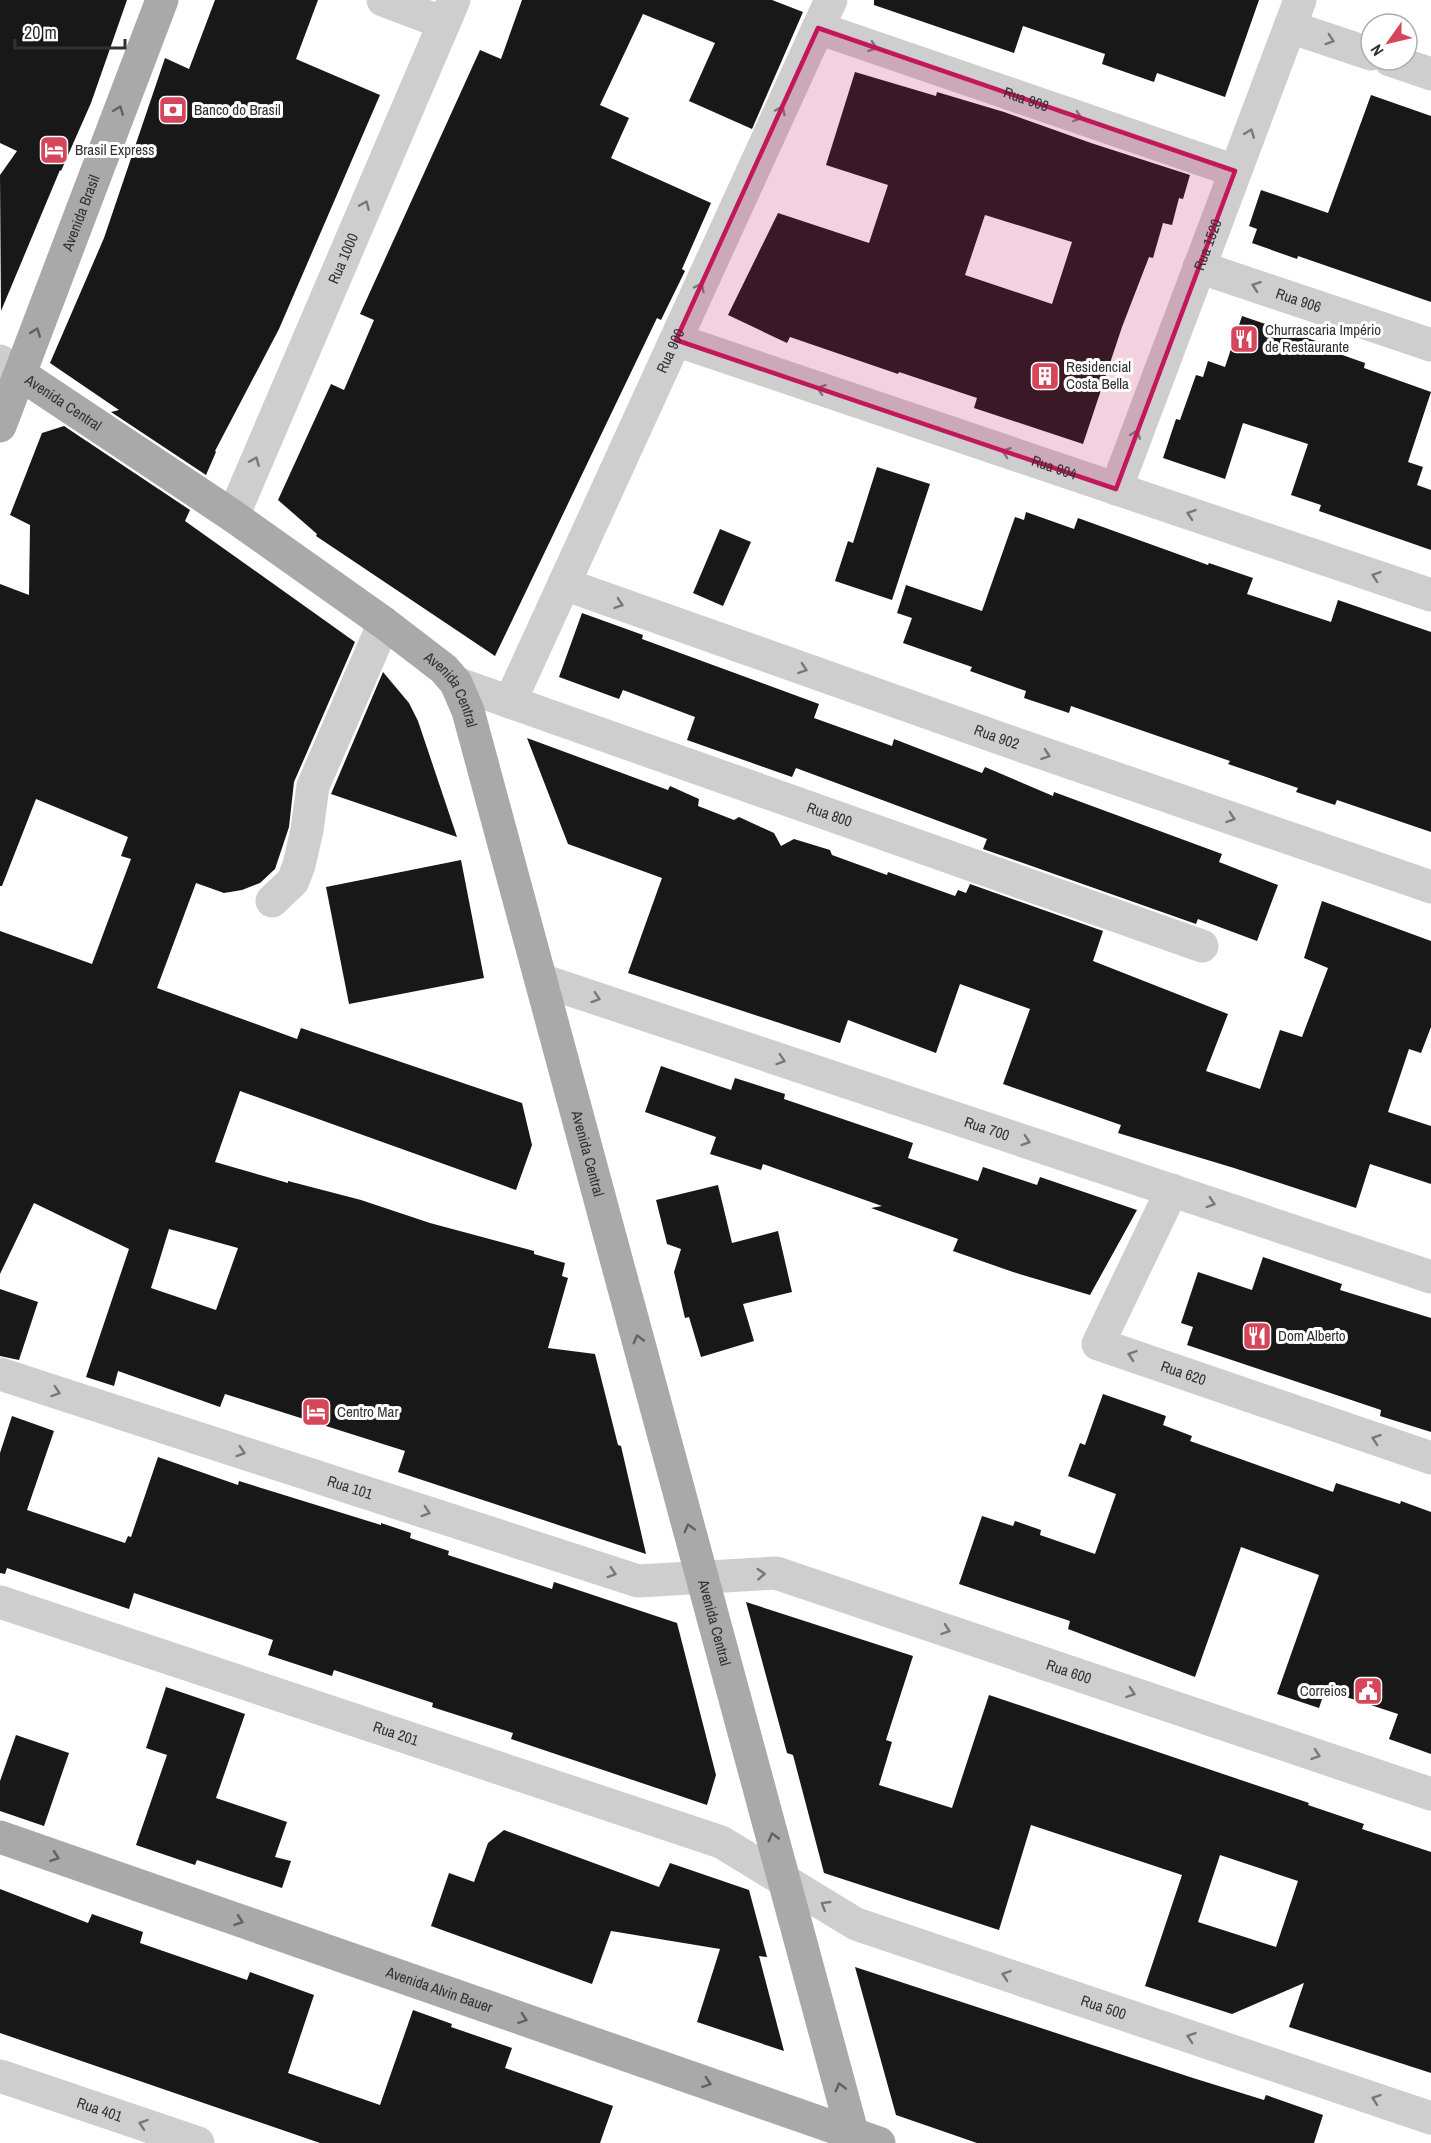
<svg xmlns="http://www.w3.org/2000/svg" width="1431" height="2143" font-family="'Archivo Narrow',sans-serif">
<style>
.building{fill:#181818;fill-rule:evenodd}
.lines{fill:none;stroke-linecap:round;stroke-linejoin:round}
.minor{stroke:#cecece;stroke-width:33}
.major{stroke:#a9a9a9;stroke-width:33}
.oneway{stroke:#787878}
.oneway2{stroke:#616161}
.marked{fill:#c2185b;fill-opacity:0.2;stroke:#c2185b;stroke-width:4.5;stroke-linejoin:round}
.labels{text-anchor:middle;stroke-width:6;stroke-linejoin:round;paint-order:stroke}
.street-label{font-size:15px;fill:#313131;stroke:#fff}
.poi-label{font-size:15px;fill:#313131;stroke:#fff;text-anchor:start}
</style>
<rect width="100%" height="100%" fill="#fff"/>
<g class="building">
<path d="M0,0h127l-36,103 -30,68 -1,-1 -59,141 -1,-136 17,-24 -17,-8z"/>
<path d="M215,0h103l-22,59 84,36 -101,234 -64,122 1,1 -10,23 -95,-63 8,-2 -69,-47 54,-125 61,-180 24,11z"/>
<path d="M522,0h250l31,12 -51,117 -63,-28 26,-58 -72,-29 -43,91 29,13 -18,40 100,45 -29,66 3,2 -24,49 -4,-2 -162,338 -179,-120 1,-2 -39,-34 53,-116 13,6 30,-70 -14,-6 120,-264 21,9z"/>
<path d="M874,0h385l-34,97 -68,-24 -3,9 -52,-18 3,-10 -82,-28 -9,27 -140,-48z"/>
<path d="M855,72l81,24 1,-4 67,20 87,31 99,32 -7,24 -4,-1 -7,27 -9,-2 -10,35 -4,-1 -27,70 -39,117 -109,-36 3,-10 -78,-26 -1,2 -108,-37 -3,6 -59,-28 50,-102 91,30 19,-58 -62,-20zM985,215l87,27 -20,62 -87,-29z"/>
<path d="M1371,95l60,21v186l-133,-46 -1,3 -45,-16 5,-14 -8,-3 12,-36 67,23z"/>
<path d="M1242,316l77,26 -2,4 48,17 -1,5 67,24 -23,70 15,5 -6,18 14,5v60l-112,-39 2,-6 -30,-10 17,-51 -65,-21 -18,56 -62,-21 13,-39 4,1 16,-45 7,2 5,-16 17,6z"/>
<path d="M64,426l126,84 -5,11 170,121 -61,140 -5,45 -14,42 -15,14 -18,7 -18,3 -28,-10 -39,105 140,51 4,-11 221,75 10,42 -16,45 -276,-99 -25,71 73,21v-2l73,19 69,23 104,28v3l31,9 -3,13 6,2 -20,70 47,6 23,91 3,1 25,108 -248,-82 7,-21 -180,-57 -5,13 -102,-36 -4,15 -28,-9 43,-128 -95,-46 -34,71v-343l92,33 39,-105 -10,-3 7,-19 -92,-38 -34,87h-2v-302l29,11 1,-70 -20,-10 32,-82zM169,1229l69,19 -22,62 -65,-22z"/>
<path d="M877,467l53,17 -38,116 -57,-19 13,-40 5,2z"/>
<path d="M1026,512l48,17 4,-11 130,47 1,-2 44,15 -6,16 84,28 7,-22 93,32v200l-94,-32 -2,5 -39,-13 2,-4 -70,-24 2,-3 -159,-55 -2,7 -45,-15 2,-7 -56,-20 2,-4 -69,-24 9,-25 -15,-5 9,-28 76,26 33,-94 9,3z"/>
<path d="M720,529l31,13 -28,64 -30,-13z"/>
<path d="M582,613l61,22 -1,4 177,65 -5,14 78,28 2,-7 88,34 3,-6 68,29 1,-4 168,62 -3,8 59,23 -21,56 -59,-22 -2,5 -213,-75 4,-10 -191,-71 -4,9 -105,-37 8,-23 -72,-27 -4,9 -60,-22z"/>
<path d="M383,672l26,31 9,18 39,116 -126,-43z"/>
<path d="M527,738l141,52 2,-4 29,13 -1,7 36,14 5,-3 35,16 7,13 13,-7 36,11 2,5 55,20 1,-3 67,24 3,-6 8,3 4,-9 133,47 -10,30 135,53 -22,57 54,18 20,-59 22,7 26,-69 -24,-10 18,-57 109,40v86l-10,26 -12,-4 -21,63 43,14v58l-61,-20 -14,44 -122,-40 -116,-35 3,-8 -118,-41 27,-75 -70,-25 -24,69 -88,-33 -8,23 -212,-70 34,-95 -94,-34z"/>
<path d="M461,860l23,118 -135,26 -23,-117z"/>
<path d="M661,1066l70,24 4,-12 50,16 -1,5 129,44 -5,15 70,23 5,-14 54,18 3,-8 97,33 -47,85 -77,-23 -60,-21 5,-12 -87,-31 11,-2 -119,-42 -2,6 -51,-16 6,-17 -71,-25z"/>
<path d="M718,1185l14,58 46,-12 14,61 -49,12 11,37 -53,16 -12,-40 -4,1 -11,-46 7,-23 -14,-5 -11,-44z"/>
<path d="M1263,1257l79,27 -2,6 91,28v114l-51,-16 1,-6 -194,-65 6,-18 -12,-4 17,-51 54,18z"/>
<path d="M0,1289l38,13 -19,58 -19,-4z"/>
<path d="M1103,1394l63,22 -3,9 29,11 -2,5 143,51 3,-9 64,21 1,-3 30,11v242l-42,-15 9,-25 -73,-24 -6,18 -42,-14 42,-119 -78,-28 -46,130 -127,-48 2,-8 -111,-37 23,-68 31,10 2,-5 26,9 -1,5 55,19 21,-60 -48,-18 12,-33 5,2z"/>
<path d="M12,1416l42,15 -27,79 98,33 3,-7 3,1 27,-80 80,28 1,-4 142,44v-2l30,10 -1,5 39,13 -1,4 104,34 2,-7 123,41 39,152 -9,30 -196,-66 2,-6 -81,-26 1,-4 -99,-33 -2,6 -64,-21 5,-15 -139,-47 -5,16 -122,-41 -2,6 -5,-1v-120z"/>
<path d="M746,1602l167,54 -27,84 6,2 -13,43 73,23 37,-113 320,108 -1,2 56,19 -2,5 69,23v221l-142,-46 15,-44 -72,31 -87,-28 37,-111 -151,-50 -32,105 -175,-57 -31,-118 -6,-2zM1220,1855l78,26 -22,66 -78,-25z"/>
<path d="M166,1687l79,27 -29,84 71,24 -12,35 16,4 -9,27 -85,-28 -2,5 -59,-20 31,-90 -21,-7z"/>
<path d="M16,1735l53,18 -25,73 -44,-15v-30z"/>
<path d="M504,1830l155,57 11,-24 79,27 18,67 -8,-1 25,95 -87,-29 23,-73 -109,-18 -19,53 -161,-58 18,-53 25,9 14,-39z"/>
<path d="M0,1889l88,34 4,-9 51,18 -3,11 107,37 3,-8 64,23 -26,78 92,32 33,-95 39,14 -1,3 61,21 -7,20 108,38 -13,37h-280l-320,-110z"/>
<path d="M855,1967l338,111 71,22 2,-5 57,20 -9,28h-337l-81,-28z"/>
</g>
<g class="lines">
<g class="minor">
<path d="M383,0l61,23"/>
<path d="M1290,27l81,27"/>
<path id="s1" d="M818,28l417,143"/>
<path d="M1390,60l41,14"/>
<path id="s2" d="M1199,267l232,78"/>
<path id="s3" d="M676,340l755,255"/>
<path d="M0,361l20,13"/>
<path id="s4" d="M1116,489l184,-489"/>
<path id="s5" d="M233,516l221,-516"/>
<path id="s6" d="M564,584l455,161 412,142"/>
<path id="s7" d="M456,683l746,263"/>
<path id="s8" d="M510,702l321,-702"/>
<path d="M272,901l21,-20 6,-16 8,-35 6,-44 71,-163"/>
<path id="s9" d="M541,980l890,297"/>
<path id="s10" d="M1172,1190l-74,154 333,114"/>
<path id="s11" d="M0,1374l638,207 138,-8 655,221"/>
<path id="s12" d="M0,1602l721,240 135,82 575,194"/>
<path id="s13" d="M0,2076l198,67"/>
</g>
<g class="major">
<path id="s14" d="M20,374l213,142 151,107 60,46 12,14 12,28 387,1432"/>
<path id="s15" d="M0,426l162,-426"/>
<path id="s16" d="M0,1837l879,306"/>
</g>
</g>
<defs><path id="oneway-chevron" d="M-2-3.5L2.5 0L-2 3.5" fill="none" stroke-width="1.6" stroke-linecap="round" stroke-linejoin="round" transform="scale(1.5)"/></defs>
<g class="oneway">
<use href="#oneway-chevron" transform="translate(1330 40) rotate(18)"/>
<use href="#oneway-chevron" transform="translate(873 47) rotate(19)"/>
<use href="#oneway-chevron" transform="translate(781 110) rotate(-65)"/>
<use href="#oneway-chevron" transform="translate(1078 117) rotate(19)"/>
<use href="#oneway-chevron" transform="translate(1250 133) rotate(-69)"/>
<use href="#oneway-chevron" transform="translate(365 205) rotate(-67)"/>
<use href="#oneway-chevron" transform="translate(1256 286) rotate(-161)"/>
<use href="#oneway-chevron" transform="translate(700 287) rotate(-65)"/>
<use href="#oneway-chevron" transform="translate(821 389) rotate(-161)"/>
<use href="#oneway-chevron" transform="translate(1136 434) rotate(-69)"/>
<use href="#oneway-chevron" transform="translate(1006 452) rotate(-161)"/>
<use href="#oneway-chevron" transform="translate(255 461) rotate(-67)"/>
<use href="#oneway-chevron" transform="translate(1191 514) rotate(-161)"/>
<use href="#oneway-chevron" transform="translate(1376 576) rotate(-161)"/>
<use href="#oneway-chevron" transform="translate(619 604) rotate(19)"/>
<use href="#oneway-chevron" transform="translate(803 669) rotate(19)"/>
<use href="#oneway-chevron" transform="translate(1046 755) rotate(19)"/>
<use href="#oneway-chevron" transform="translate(1231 818) rotate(19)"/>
<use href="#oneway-chevron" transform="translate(596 998) rotate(18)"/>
<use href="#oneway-chevron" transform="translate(781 1060) rotate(18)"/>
<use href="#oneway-chevron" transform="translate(1026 1141) rotate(18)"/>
<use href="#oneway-chevron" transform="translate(1211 1203) rotate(18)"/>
<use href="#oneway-chevron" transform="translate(1132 1355) rotate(-161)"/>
<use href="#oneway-chevron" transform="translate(56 1392) rotate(18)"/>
<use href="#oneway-chevron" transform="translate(1376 1439) rotate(-161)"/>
<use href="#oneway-chevron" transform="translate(241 1452) rotate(18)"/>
<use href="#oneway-chevron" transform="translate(426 1512) rotate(18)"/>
<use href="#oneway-chevron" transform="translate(612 1573) rotate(18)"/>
<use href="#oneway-chevron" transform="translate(761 1574) rotate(-4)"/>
<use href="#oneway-chevron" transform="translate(946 1630) rotate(19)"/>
<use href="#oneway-chevron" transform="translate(1131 1693) rotate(19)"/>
<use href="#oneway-chevron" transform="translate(1316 1755) rotate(19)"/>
<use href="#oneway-chevron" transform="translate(825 1905) rotate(-149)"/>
<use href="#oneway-chevron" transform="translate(1006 1975) rotate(-161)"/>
<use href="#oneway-chevron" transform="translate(1191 2037) rotate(-161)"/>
<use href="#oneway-chevron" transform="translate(1376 2099) rotate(-161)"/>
<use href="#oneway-chevron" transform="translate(143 2124) rotate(-161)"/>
</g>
<g class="oneway2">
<use href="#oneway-chevron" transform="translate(119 110) rotate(-69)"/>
<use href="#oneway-chevron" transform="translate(36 332) rotate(-69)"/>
<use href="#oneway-chevron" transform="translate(638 1339) rotate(-105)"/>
<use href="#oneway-chevron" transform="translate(689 1528) rotate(-105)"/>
<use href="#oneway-chevron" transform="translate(773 1837) rotate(-105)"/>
<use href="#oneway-chevron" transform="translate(55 1857) rotate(19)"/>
<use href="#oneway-chevron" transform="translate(239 1921) rotate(19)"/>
<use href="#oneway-chevron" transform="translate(523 2019) rotate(19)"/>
<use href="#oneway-chevron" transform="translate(707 2083) rotate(19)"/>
<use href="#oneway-chevron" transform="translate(840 2087) rotate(-105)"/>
</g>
<path class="marked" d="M818,28l417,143 -119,318 -440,-149z"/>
<defs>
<g id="bank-square" transform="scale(1.5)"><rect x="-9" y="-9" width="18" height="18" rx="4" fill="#d6465a" stroke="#fff"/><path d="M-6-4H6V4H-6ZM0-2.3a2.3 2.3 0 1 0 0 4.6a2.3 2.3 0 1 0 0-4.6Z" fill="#fff"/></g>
<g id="hotel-square" transform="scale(1.5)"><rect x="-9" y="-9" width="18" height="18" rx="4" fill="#d6465a" stroke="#fff"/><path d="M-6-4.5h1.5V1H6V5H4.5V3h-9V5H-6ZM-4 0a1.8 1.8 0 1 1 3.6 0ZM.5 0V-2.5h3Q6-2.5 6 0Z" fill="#fff"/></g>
<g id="restaurant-square" transform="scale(1.5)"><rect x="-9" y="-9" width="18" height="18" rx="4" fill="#d6465a" stroke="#fff"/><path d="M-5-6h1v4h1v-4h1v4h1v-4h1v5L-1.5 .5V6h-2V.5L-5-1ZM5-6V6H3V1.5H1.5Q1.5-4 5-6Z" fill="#fff"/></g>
<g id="building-square" transform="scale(1.5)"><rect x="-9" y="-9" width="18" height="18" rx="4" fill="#d6465a" stroke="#fff"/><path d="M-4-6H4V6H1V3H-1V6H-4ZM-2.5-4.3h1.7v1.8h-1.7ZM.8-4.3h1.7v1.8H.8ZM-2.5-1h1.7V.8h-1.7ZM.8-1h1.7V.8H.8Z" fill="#fff"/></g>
<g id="civic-square" transform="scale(1.5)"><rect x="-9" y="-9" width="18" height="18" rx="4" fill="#d6465a" stroke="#fff"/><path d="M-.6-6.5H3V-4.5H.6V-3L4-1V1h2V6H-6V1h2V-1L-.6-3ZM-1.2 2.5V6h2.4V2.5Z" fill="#fff"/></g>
</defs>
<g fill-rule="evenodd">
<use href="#bank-square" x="173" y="110"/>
<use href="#hotel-square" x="54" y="150"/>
<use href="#restaurant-square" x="1244" y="339"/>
<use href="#building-square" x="1045" y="376"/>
<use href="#restaurant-square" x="1257" y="1336"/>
<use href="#hotel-square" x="316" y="1412"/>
<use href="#civic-square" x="1368" y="1691"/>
</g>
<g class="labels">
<g class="street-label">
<text dy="5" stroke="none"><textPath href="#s1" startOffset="220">Rua 908</textPath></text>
<text dy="5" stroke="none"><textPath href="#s15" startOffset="228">Avenida Brasil</textPath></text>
<text dy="5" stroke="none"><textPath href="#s4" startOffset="261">Rua 1520</textPath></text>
<text dy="5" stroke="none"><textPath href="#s5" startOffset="280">Rua 1000</textPath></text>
<text dy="5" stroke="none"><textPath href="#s2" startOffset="105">Rua 906</textPath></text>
<text dy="5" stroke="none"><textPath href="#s8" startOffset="386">Rua 900</textPath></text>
<text dy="5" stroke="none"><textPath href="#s14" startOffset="52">Avenida Central</textPath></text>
<text dy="5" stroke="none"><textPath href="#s3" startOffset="399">Rua 904</textPath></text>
<text dy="5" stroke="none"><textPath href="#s14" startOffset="538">Avenida Central</textPath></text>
<text dy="5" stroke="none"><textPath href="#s6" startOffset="459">Rua 902</textPath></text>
<text dy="5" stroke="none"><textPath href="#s7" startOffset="396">Rua 800</textPath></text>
<text dy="5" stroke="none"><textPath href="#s9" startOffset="470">Rua 700</textPath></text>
<text dy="5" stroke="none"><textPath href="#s14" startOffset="1024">Avenida Central</textPath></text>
<text dy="5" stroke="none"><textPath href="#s10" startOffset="261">Rua 620</textPath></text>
<text dy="5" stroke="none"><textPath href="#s11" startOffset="368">Rua 101</textPath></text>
<text dy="5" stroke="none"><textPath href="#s14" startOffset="1510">Avenida Central</textPath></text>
<text dy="5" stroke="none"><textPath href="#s11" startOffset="1118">Rua 600</textPath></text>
<text dy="5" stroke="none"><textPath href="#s12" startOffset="417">Rua 201</textPath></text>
<text dy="5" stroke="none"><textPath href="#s16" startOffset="465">Avenida Alvin Bauer</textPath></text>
<text dy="5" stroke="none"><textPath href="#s12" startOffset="1179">Rua 500</textPath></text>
<text dy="5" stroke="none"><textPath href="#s13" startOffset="105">Rua 401</textPath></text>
</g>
<g class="poi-label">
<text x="194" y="115">Banco do Brasil</text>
<text x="75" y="155">Brasil Express</text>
<text x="1265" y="335">Churrascaria Império<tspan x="1265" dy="17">de Restaurante</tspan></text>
<text x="1066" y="372">Residencial<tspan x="1066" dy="17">Costa Bella</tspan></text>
<text x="1278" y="1341">Dom Alberto</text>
<text x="337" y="1417">Centro Mar</text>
<text x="1347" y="1696" text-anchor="end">Correios</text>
</g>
</g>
<g transform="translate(1389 42) rotate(236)"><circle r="28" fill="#ffffff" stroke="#adadad" stroke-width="1.5"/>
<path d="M0-4.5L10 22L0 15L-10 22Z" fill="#d6465a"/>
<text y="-9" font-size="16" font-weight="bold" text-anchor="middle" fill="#313131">N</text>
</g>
<path d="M15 39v9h110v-9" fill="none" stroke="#313131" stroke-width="3"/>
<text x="24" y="39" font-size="18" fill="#313131" stroke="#ffffff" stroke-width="4.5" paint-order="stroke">20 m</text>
</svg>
